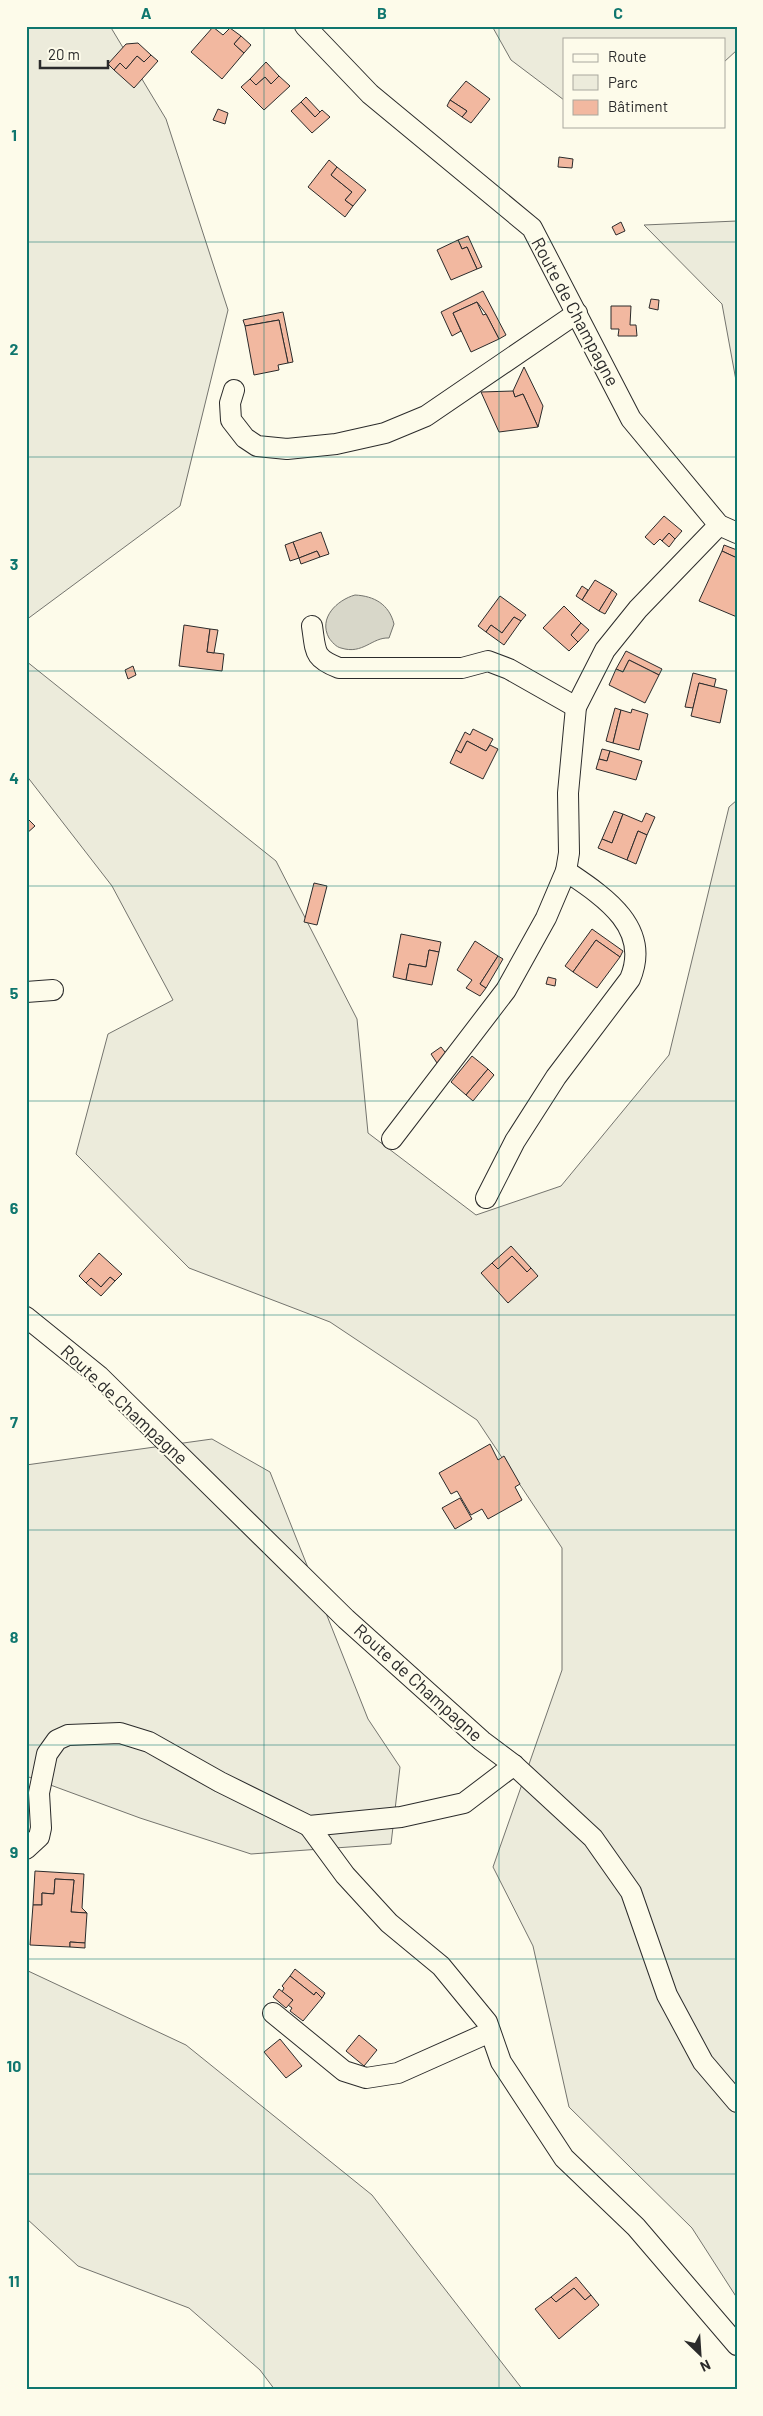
<svg xmlns="http://www.w3.org/2000/svg" width="763" height="2416" font-family="Barlow,sans-serif">
<style>
.green{fill:#ecebdb;stroke:#74746e}
.water{fill:#d8d7c9;stroke:#74746e}
.building{fill:#f2b8a0;stroke:#2b2b2b}
.lines{fill:none;stroke-linecap:round;stroke-linejoin:round}
.street-casing{stroke:#2b2b2b;stroke-width:22}
.street{stroke:#fdfbea;stroke-width:20}
.grid{fill:none;stroke:#0f766e;stroke-width:1;stroke-opacity:0.55}
.labels{text-anchor:middle;stroke-width:4;stroke-linejoin:round;paint-order:stroke}
.street-label{font-size:18px;fill:#2b2b2b;stroke:#fdfbea}
.neatline{fill:none;stroke:#0f766e;stroke-width:2}
.grid-label{font-size:16px;text-anchor:middle;font-weight:bold;fill:#0f766e}
</style>
<rect width="100%" height="100%" fill="#fdfbea"/>
<g class="green">
<path d="M26,26h84l56,93 62,191 -48,196 -154,114z"/>
<path d="M492,26h245v24l-13,12v-23h-160v61l-53,-40z"/>
<path d="M737,221v165l-15,-82 -78,-79z"/>
<path d="M26,661l250,200 81,158 11,114 108,82 85,-29 108,-131 60,-248 8,-7v1498l-45,-70 -123,-121 -36,-161 -40,-79 69,-197v-122l-85,-128 -147,-98 -141,-54 -113,-114 32,-120 65,-34 -61,-114 -86,-111z"/>
<path d="M212,1439l58,33 98,247 32,48 -9,77 -140,10 -111,-36 -114,-42v-311z"/>
<path d="M26,1970l160,75 186,150 151,195h-248l-15,-20 -71,-62 -111,-42 -52,-48z"/>
</g>
<path class="water" d="M355,595c19,1 34,9 39,29l-5,14c-17,-1 -26,17 -48,10 -5,-1 -9,-6 -12,-10 -11,-20 8,-38 26,-43z"/>
<g class="building">
<path d="M213,27l10,8 7,-7 11,8 -7,8 10,9 -22,26 -31,-27z"/>
<path d="M241,36l10,9 -7,8 -10,-9z"/>
<path d="M138,43l13,12 -7,7 -7,-6 -11,13 -6,-6 -6,7 -6,-6 18,-20z"/>
<path d="M151,55l7,6 -24,27 -20,-18 6,-7 6,6 11,-13 7,6z"/>
<path d="M266,62l13,14 -8,8 -6,-7 -9,8 -6,-6z"/>
<path d="M279,76l11,10 -26,24 -23,-23 9,-8 6,6 9,-8 6,7z"/>
<path d="M466,81l24,18 -19,24 -9,-6 5,-6 -17,-11z"/>
<path d="M306,97l14,15 -5,5 -14,-15z"/>
<path d="M450,100l17,11 -5,6 -15,-11z"/>
<path d="M301,102l14,15 7,-7 8,7 -18,16 -21,-22z"/>
<path d="M218,109l10,4 -3,11 -12,-4z"/>
<path d="M559,157l14,2 -1,9 -14,-1z"/>
<path d="M329,160l8,7 -6,8 21,17 -7,8 8,6 -8,11 -37,-30z"/>
<path d="M337,167l29,23 -13,16 -8,-6 7,-8 -21,-17z"/>
<path d="M621,222l4,9 -9,4 -4,-8z"/>
<path d="M468,236l14,31 -5,2 -10,-22 -5,2 -4,-9z"/>
<path d="M458,240l4,9 5,-2 10,22 -26,11 -14,-30z"/>
<path d="M483,291l23,44 -7,4 -13,-25 -9,-12 -24,11 8,18 -9,5 -11,-24z"/>
<path d="M651,299l8,1 -1,10 -9,-2z"/>
<path d="M477,302l6,13 3,-1 13,25 -28,13 -18,-39z"/>
<path d="M611,306h20l-1,19h6l1,11h-19l1,-7h-8z"/>
<path d="M283,312l10,50 -5,1 -9,-43 -34,6 -2,-6z"/>
<path d="M279,320l9,43 -10,2 1,5 -25,5 -9,-49z"/>
<path d="M524,367l19,39 -5,21 -15,-33 -8,3 -2,-6z"/>
<path d="M513,391l2,6 8,-3 15,33 -39,5 -18,-40z"/>
<path d="M664,516l18,15 -7,8 -6,-6 -7,8 -2,-2 -6,6 -9,-8z"/>
<path d="M321,532l8,22 -9,3 -3,-6 -18,7 -6,-16z"/>
<path d="M669,533l6,6 -6,8 -7,-6z"/>
<path d="M293,542l6,16 -9,3 -5,-16z"/>
<path d="M724,545l13,5v8l-15,-7z"/>
<path d="M317,551l3,6 -19,7 -2,-6z"/>
<path d="M722,551l15,7v59l-38,-16z"/>
<path d="M595,580l17,10 -13,21 -17,-11z"/>
<path d="M582,586l6,4 -6,10 -6,-4z"/>
<path d="M612,590l5,4 -12,20 -6,-3z"/>
<path d="M500,596l26,19 -5,6 -7,-4 -12,16 -11,-8 -5,7 -8,-6z"/>
<path d="M564,606l17,17 -10,12 7,7 -9,9 -26,-23z"/>
<path d="M514,617l7,4 -17,24 -18,-13 5,-7 11,8z"/>
<path d="M581,623l8,7 -11,12 -7,-7z"/>
<path d="M184,625l26,4 -3,23 17,2 -2,17 -43,-5z"/>
<path d="M210,629l8,1 -4,23 -7,-1z"/>
<path d="M626,651l36,18 -3,6 -30,-15 -6,12 -7,-3z"/>
<path d="M629,660l30,15 -14,28 -36,-18 7,-16 7,3z"/>
<path d="M133,666l3,9 -8,4 -3,-9z"/>
<path d="M693,673l23,6 -2,8 -15,-4 -6,25 -8,-1z"/>
<path d="M699,683l28,7 -7,33 -29,-7z"/>
<path d="M615,708l6,2 -8,33 -7,-2z"/>
<path d="M632,709l16,5 -9,36 -26,-7 8,-33 10,3z"/>
<path d="M473,729l20,10 -7,12 -19,-10 -6,12 -5,-3 9,-18 5,3z"/>
<path d="M467,741l19,10 4,-6 8,4 -15,30 -33,-16 6,-13 5,3z"/>
<path d="M602,749l8,2 -3,10 -8,-2z"/>
<path d="M610,751l32,10 -6,19 -40,-11 3,-10 8,2z"/>
<path d="M614,811l9,3 -11,29 -10,-4z"/>
<path d="M646,813l9,4 -8,18 -9,-4 -11,29 -29,-12 4,-9 10,4 11,-29 19,8z"/>
<path d="M26,817l9,9 -9,8z"/>
<path d="M638,831l9,4 -11,29 -9,-4z"/>
<path d="M314,883l13,3 -10,39 -13,-3z"/>
<path d="M592,929l31,22 -3,6 -24,-17 -23,32 -8,-6z"/>
<path d="M401,934l40,8 -2,10 -10,-2 -3,17 -17,-3 -3,16 -13,-3z"/>
<path d="M596,940l24,17 -23,31 -24,-16z"/>
<path d="M475,941l23,15 -18,28 6,4 -6,8 -14,-8 6,-8 -15,-10z"/>
<path d="M429,950l10,2 -7,33 -26,-5 3,-16 17,3z"/>
<path d="M498,956l5,3 -17,29 -6,-4z"/>
<path d="M548,977l8,2 -1,7 -9,-2z"/>
<path d="M441,1047l8,10 -10,9 -8,-12z"/>
<path d="M472,1056l16,13 -22,26 -15,-13z"/>
<path d="M488,1069l6,6 -21,26 -7,-6z"/>
<path d="M511,1246l20,22 -4,4 -15,-16 -14,13 -6,-6z"/>
<path d="M99,1253l23,21 -7,7 -5,-4 -9,10 -10,-9 -5,5 -7,-7z"/>
<path d="M512,1256l15,16 4,-4 7,8 -30,27 -27,-30 11,-10 6,6z"/>
<path d="M110,1277l5,4 -14,15 -15,-13 5,-5 10,9z"/>
<path d="M490,1444l8,16 6,-4 16,28 -5,3 7,13 -34,19 -6,-10 -11,6 -14,-24 -6,3 -12,-21z"/>
<path d="M460,1498l12,21 -17,10 -13,-21z"/>
<path d="M35,1871l49,3 -2,34 5,5 -16,-1 3,-32 -19,-1 -1,15 -12,-1v12h-9z"/>
<path d="M55,1879l19,1 -3,32 16,1 -2,30 -15,-1v5l-40,-2 3,-40h9v-12l12,1z"/>
<path d="M70,1942l15,1v5l-15,-1z"/>
<path d="M295,1969l30,24 -3,5 -6,-6 -2,3 -24,-19z"/>
<path d="M290,1976l24,19 2,-3 6,6 -19,23 -13,-10 2,-3 -4,-3 5,-5 -11,-8 2,-4 -2,-2z"/>
<path d="M279,1989l14,11 -7,8 -13,-11z"/>
<path d="M359,2035l18,15 -13,16 -18,-15z"/>
<path d="M280,2039l22,27 -16,12 -22,-26z"/>
<path d="M576,2277l15,18 -6,5 -11,-12 -18,14 -5,-5z"/>
<path d="M574,2288l11,12 6,-5 8,10 -40,34 -24,-30 16,-12 5,5z"/>
</g>
<g class="lines">
<g class="street-casing">
<g id="street">
<path d="M305,26l65,68 162,134 99,191 88,106 18,8"/>
<path d="M234,390l-4,13 1,17 14,18 12,8 30,3 49,-5 49,-11 41,-17 151,-103"/>
<path d="M312,626c4,26 1,32 27,42h123l26,-7 21,8 67,38"/>
<path d="M26,992l27,-2"/>
<path d="M392,1139l114,-149 40,-72 20,-47 3,-18 -1,-60 8,-86 29,-57 33,-41 81,-84"/>
<path d="M486,1198l29,-57 41,-64 74,-98c22,-52 -27,-83 -64,-108"/>
<path d="M26,1317l73,59 247,243 136,122 32,24 79,73 38,54 36,103 36,67 34,40"/>
<path d="M309,1826l36,49 44,48 52,43 46,56 14,40 63,96 72,69 101,118"/>
<path d="M26,1849l13,-12 2,-9 -2,-35 8,-39 10,-14 11,-5 52,-2 29,9 71,40 89,44 92,-9 63,-14 50,-38"/>
<path d="M273,2013l71,58 22,7 32,-5 92,-41"/>
</g>
</g>
<use href="#street" class="street"/>
</g>
<path class="grid" d="M264,26v2364M499,26v2364M26,242h711M26,457h711M26,671h711M26,886h711M26,1101h711M26,1315h711M26,1530h711M26,1745h711M26,1959h711M26,2174h711"/>
<g class="labels">
<g class="street-label">
<text transform="translate(575 312) rotate(62)" y="6">Route de Champagne</text>
<text transform="translate(124 1405) rotate(43)" y="6">Route de Champagne</text>
<text transform="translate(418 1683) rotate(42)" y="6">Route de Champagne</text>
</g>
</g>
<rect width="763" height="2416" fill="none" stroke="#fdfbea" stroke-width="55"/>
<rect x="563" y="38" width="162" height="90" fill="#fdfbea" stroke="#a9a89e"/>
<rect x="573" y="54" width="25" height="8" fill="#fdfbea" stroke="#a9a89e"/>
<text x="608" y="62" font-size="15" fill="#2b2b2b">Route</text>
<rect x="573" y="75" width="25" height="15" fill="#ecebdb" stroke="#a9a89e"/>
<text x="608" y="88" font-size="15" fill="#2b2b2b">Parc</text>
<rect x="573" y="100" width="25" height="15" fill="#f2b8a0" stroke="#a9a89e"/>
<text x="608" y="112" font-size="15" fill="#2b2b2b">Bâtiment</text>
<g transform="translate(700 2354) rotate(155)" stroke="#fdfbea" stroke-width="4" paint-order="stroke">
<path d="M0-4L9 19L0 12L-9 19Z" fill="#2b2b2b"/>
<text y="-8" font-size="14" font-weight="bold" text-anchor="middle" fill="#2b2b2b">N</text>
</g>
<path d="M40 60v8h68v-8" fill="none" stroke="#2b2b2b" stroke-width="2.5"/>
<text x="48" y="60" font-size="15" fill="#2b2b2b" stroke="#fdfbea" stroke-width="4" paint-order="stroke">20 m</text>
<rect x="28" y="28" width="708" height="2360" class="neatline"/>
<g class="grid-label">
<text x="146" y="19">A</text>
<text x="382" y="19">B</text>
<text x="618" y="19">C</text>
<text x="14" y="141">1</text>
<text x="14" y="355">2</text>
<text x="14" y="570">3</text>
<text x="14" y="784">4</text>
<text x="14" y="999">5</text>
<text x="14" y="1214">6</text>
<text x="14" y="1428">7</text>
<text x="14" y="1643">8</text>
<text x="14" y="1858">9</text>
<text x="14" y="2072">10</text>
<text x="14" y="2287">11</text>
</g>
</svg>
